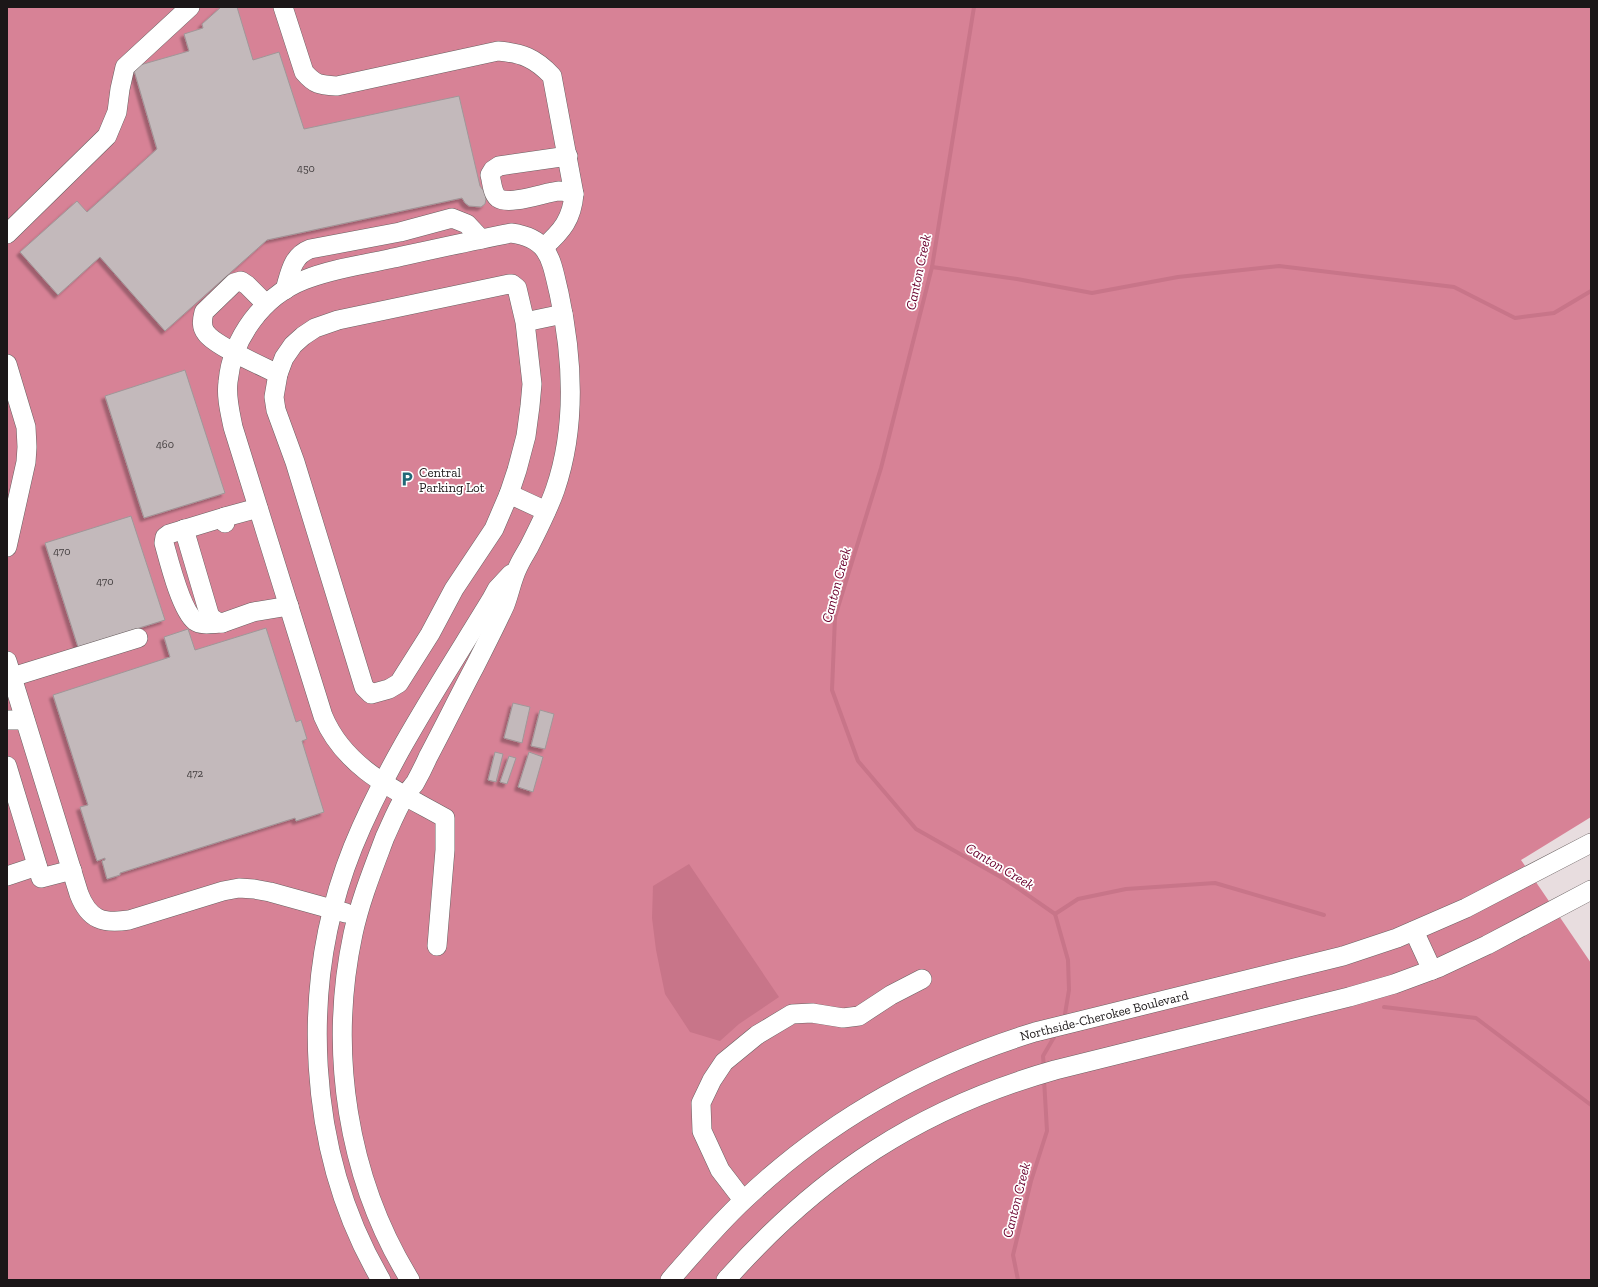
<svg xmlns="http://www.w3.org/2000/svg" width="1598" height="1287" font-family="'Zilla Slab',serif">
<style>
.forest{fill:#d78296}
.water{fill:#c87589}
.lines{fill:none;stroke-linecap:round;stroke-linejoin:round}
.stream{stroke:#c87589;stroke-width:4}
.building{fill:#c3b9bb;stroke:#a09698;filter:url(#shadow)}
.minor-casing{stroke:#696061;stroke-width:20}
.minor{stroke:#fff;stroke-width:19}
.labels{text-anchor:middle;stroke-width:3.5;stroke-linejoin:round;paint-order:stroke}
.number-label{font-size:11px;fill:#454041}
.poi-label{font-size:13px;fill:#1b1718;stroke:#fff;text-anchor:start}
.street-label{font-size:13px;fill:#1b1718;stroke:#fff}
.water-label{font-size:14px;font-style:italic;fill:#6a002d;stroke:#fff}
</style>
<defs>
<filter id="shadow"><feDropShadow dx="-3.5" dy="3.5" stdDeviation="1" flood-color="#0004"/></filter>
</defs>
<rect width="100%" height="100%" fill="#e8dddf"/>
<path class="forest" d="M7,7h1584v810l-70,43 70,103v317h-1584z"/>
<path class="water" d="M689,864l90,133 -40,27 -19,17 -30,-9 -25,-38 -9,-44 -4,-32 1,-32z"/>
<g class="lines">
<g class="stream">
<path d="M974,7l-42,260 -51,201 -46,149 -3,73 26,71 58,68 90,51 49,34 13,46 1,30 -5,30"/>
<path d="M932,267l85,12 75,14 86,-16 101,-11 175,21 61,31 39,-5 37,-22"/>
<path d="M1055,914l23,-15 48,-10 89,-6 109,32"/>
<path d="M1384,1007l92,11 115,87"/>
<path d="M1044,1068l-1,-12 14,-24"/>
<path d="M1018,1280l-5,-25 18,-74 16,-50 -3,-52"/>
</g>
</g>
<g class="building">
<path d="M221,7h16l16,53 26,-8 25,77 155,-33 21,90 5,7 1,6 -1,5 -4,3 -12,-1 -4,-3 -3,-5 -195,42 -102,91 -65,-74 -42,38 -38,-43 57,-51 10,11 70,-63 -24,-82 56,-16 -5,-17 19,-6 -1,-4z"/>
<path d="M185,370l40,123 -81,25 -39,-122z"/>
<path d="M131,516l34,104 -87,27 -33,-104z"/>
<path d="M266,628l30,94 5,-2 6,19 -5,2 22,71 -28,9 -1,-3 -175,55v2l-13,4 -5,-18 3,-1v-2l-8,3 -17,-54 8,-2 -35,-110 117,-38 -6,-20 24,-8 7,21z"/>
<path d="M513,703l17,4 -8,36 -18,-5z"/>
<path d="M540,710l14,4 -9,35 -14,-3z"/>
<path d="M495,752l8,2 -7,28 -8,-2z"/>
<path d="M529,752l14,5 -10,35 -15,-5z"/>
<path d="M509,756l7,2 -9,26 -7,-2z"/>
</g>
<g class="lines">
<g class="minor-casing">
<g id="minor">
<path d="M283,7l21,65c11,13 16,13 33,14l161,-35c24,2 37,7 54,25l22,118c-2,25 -12,37 -30,53"/>
<path d="M568,156l-69,10 -6,4 -3,5c2,7 2,18 8,23 11,8 48,-6 61,-7 6,0 10,2 15,3"/>
<path d="M7,234l100,-98 10,-24 3,-23 5,-22 65,-60"/>
<path d="M285,290c5,-17 7,-34 25,-41l90,-17 52,-14 15,6 14,15"/>
<path d="M266,304l-19,-19 -6,-4 -7,2 -30,29c-2,8 -3,15 2,21 9,13 56,33 72,41"/>
<path d="M525,322l-8,-34 -5,-4h-3l-171,36 -23,8 -12,8 -10,9 -9,13 -6,16 -4,23 2,13 19,52 69,225 7,7 18,-5 10,-6 31,-49 24,-45 40,-60 15,-35 8,-24 9,-34 4,-30 2,-22 -7,-62 38,-8"/>
<path d="M7,364l19,63 1,20 -1,15 -19,85"/>
<path d="M509,494l37,17"/>
<path d="M225,523v-6l33,-9"/>
<path d="M184,529l26,88 6,4 6,2 31,-11 36,-6"/>
<path d="M222,623c-8,0 -20,3 -27,-2 -14,-11 -26,-60 -31,-78l1,-6 4,-3 56,-17"/>
<path d="M7,661l72,233c10,26 24,30 50,26l94,-29 16,-3 15,1 16,3 76,21"/>
<path d="M12,677l126,-39"/>
<path d="M7,720h18"/>
<path d="M7,766l34,112 31,-8"/>
<path d="M7,876l30,-10"/>
<path d="M1414,931l18,39"/>
<path d="M743,1200l-23,-30 -18,-39 -1,-28 11,-23 12,-18 33,-27 35,-21 20,-1 31,5 16,-2 32,-21 31,-16"/>
<path d="M381,1280c-75,-128 -83,-296 -28,-433 35,-86 90,-168 138,-247l6,-11 14,-15"/>
<path d="M410,1280c-63,-102 -82,-229 -57,-346 7,-33 20,-65 32,-97 6,-13 12,-28 20,-41 3,-5 7,-9 10,-13 5,-9 9,-17 13,-26 16,-30 31,-61 47,-91 10,-20 21,-41 30,-61 5,-13 7,-26 13,-38 3,-7 7,-13 11,-20 9,-18 19,-37 26,-57 22,-64 18,-132 4,-197 -8,-33 -9,-55 -48,-60 -41,8 -81,17 -122,26 -28,6 -58,10 -85,21 -41,16 -72,58 -76,102 -2,15 2,30 5,45l90,289c22,53 74,75 122,102v32l-8,96"/>
<path d="M670,1280c24,-27 48,-56 74,-80 84,-80 180,-134 291,-168l308,-76 54,-18 69,-30 125,-65"/>
<path d="M726,1280c93,-105 194,-172 329,-210l294,-73 45,-13 46,-17 47,-22 104,-55"/>
</g>
</g>
<use href="#minor" class="minor"/>
</g>
<defs>
<g id="parking-bare" transform="scale(1.2)"><path d="M-3.5-5.5H1a3.5 3.5 0 0 1 0 7H-1V5.5H-3.5ZM-1-3.4V-.6H.8a1.4 1.4 0 0 0 0-2.8Z" fill="#216877" stroke="#fff" stroke-width="2.5" paint-order="stroke"/></g>
</defs>
<g fill-rule="evenodd">
<use href="#parking-bare" x="407" y="479"/>
</g>
<g class="labels">
<g class="number-label">
<text x="306" y="172">450</text>
<text x="165" y="448">460</text>
<text x="62" y="555">470</text>
<text x="105" y="585">470</text>
<text x="195" y="777">472</text>
</g>
<g class="poi-label">
<text x="419" y="477">Central<tspan x="419" dy="15">Parking Lot</tspan></text>
</g>
<g class="street-label">
<text transform="translate(1104 1015) rotate(-14)" y="5">Northside-Cherokee Boulevard</text>
</g>
<g class="water-label">
<text transform="translate(918 272) rotate(-78)" y="5">Canton Creek</text>
<text transform="translate(836 585) rotate(-75)" y="5">Canton Creek</text>
<text transform="translate(1000 866) rotate(31)" y="5">Canton Creek</text>
<text transform="translate(1016 1200) rotate(-76)" y="5">Canton Creek</text>
</g>
</g>
<rect width="1598" height="1287" fill="none" stroke="#1b1718" stroke-width="16"/>
</svg>
